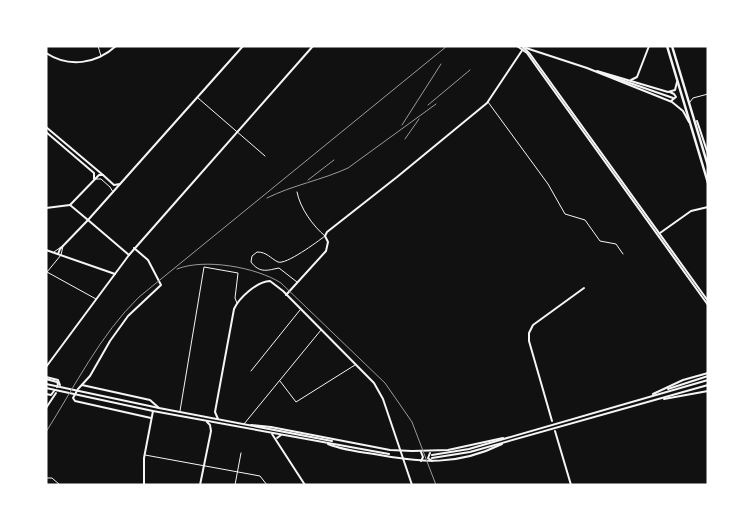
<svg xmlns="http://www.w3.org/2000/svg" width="754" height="531" font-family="'Open Sans',sans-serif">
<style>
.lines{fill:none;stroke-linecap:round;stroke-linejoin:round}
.minor{stroke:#f5f5f5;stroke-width:1}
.tertiary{stroke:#f5f5f5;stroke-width:2}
.secondary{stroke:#f5f5f5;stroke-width:2}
.primary{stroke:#f5f5f5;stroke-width:2.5}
.rail{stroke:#9a9a9a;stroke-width:1}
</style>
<rect width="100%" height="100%" fill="#111"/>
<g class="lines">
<g class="minor">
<path d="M98,46l3,10"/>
<path d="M198,98l67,58"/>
<path d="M488,102l60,82 17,30 20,6 15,21 16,3 7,10"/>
<path d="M690,102l3,-4 15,-4"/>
<path d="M96,179h5l9,8 3,5"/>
<path d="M63,246l-2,9 -14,17 49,27"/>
<path d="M54,252l7,-5"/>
<path d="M297,282l-18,-14c-11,2 -19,6 -28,-6l1,-6 5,-4c10,0 13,6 21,10 8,3 39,-20 47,-26 -12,-10 -25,-28 -28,-44"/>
<path d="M251,371l49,-61"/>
<path d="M280,381l16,21 59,-37"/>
<path d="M180,411l24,-144 34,6 -3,25 2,5"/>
<path d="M244,424l77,-94"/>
<path d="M145,455l115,21 7,9"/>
<path d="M46,478h6l8,7"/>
<path d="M235,485l6,-32"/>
</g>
<g class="tertiary">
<path d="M46,53c23,15 50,11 70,-7"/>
<path d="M631,80l6,-3 12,-31"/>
<path d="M46,127l57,48"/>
<path d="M46,132l48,41v6"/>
<path d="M660,233l31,-22 17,-4"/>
<path d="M134,248l14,12 13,25 -33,31 -18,25 -20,35 -12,13 -5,9 2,3 76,17"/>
<path d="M46,250l69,24"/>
<path d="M58,254l2,-5 28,-29 41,35"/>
<path d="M286,295l40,-44 2,-9 -3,-6 2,-4 70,-55 90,-74 36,-54"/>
<path d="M46,367l83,-112 184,-209"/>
<path d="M46,377l12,3 2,5"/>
<path d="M82,385l68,15 9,8"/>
<path d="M46,408l10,-15"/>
<path d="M218,419l-3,-7 19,-103c5,-11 22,-27 36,-28l13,10 91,92 9,16 29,86"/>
<path d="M552,421l-23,-80v-8l4,-8 51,-37"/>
<path d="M251,425l20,2 119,23 22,1 36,-1 55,-12"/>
<path d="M555,431l16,54"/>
<path d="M272,434l33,51"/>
<path d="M277,438l4,-3"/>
<path d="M328,444c15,6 31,8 46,10 48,9 83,12 128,-10"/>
<path d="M430,453l-2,5 4,3"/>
<path d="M421,461l2,-4 -2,-5"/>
<path d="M144,485v-27l9,-47"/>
</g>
<g class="secondary">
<path d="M517,46l10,7 12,17 169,235"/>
<path d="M522,46l8,8 178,247"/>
<path d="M526,48l61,20 85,34 11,9 6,11"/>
<path d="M597,71l71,21 7,-2 2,-8"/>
<path d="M604,74l69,24"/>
<path d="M670,92l4,2 2,3 -5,4"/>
<path d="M697,121l11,33"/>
<path d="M70,205l18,15 155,-174"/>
<path d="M70,205l29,-30h4l11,10 6,-1"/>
<path d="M46,208l24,-3"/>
<path d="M46,379l11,3 1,2 -1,3"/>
<path d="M46,384l113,24 173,33"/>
<path d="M46,388l107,23 236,43"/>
<path d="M668,389l40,-13"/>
<path d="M46,394l5,1 3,-4"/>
<path d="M653,394l30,-14 25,-7"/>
<path d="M664,399l44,-8"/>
<path d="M432,455l37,-6 239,-69"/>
<path d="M432,458l38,-6 238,-67"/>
<path d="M200,485l11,-54 -1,-6 -3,-3"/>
</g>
<g class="primary">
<path d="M667,46l41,137"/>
<path d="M672,46l36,120"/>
</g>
<g class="rail">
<path d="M428,105l42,-35"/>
<path d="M402,125l39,-61"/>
<path d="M405,139l14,-20"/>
<path d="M308,180l26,-20"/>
<path d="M267,198c26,-13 55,-18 81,-30l88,-64"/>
<path d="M177,269c27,-11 79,-2 104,14l104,100 27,39 24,63"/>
<path d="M46,432c29,-46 54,-97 93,-135l308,-251"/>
</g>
</g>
<rect width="754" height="531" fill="none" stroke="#ffffff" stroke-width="95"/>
</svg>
